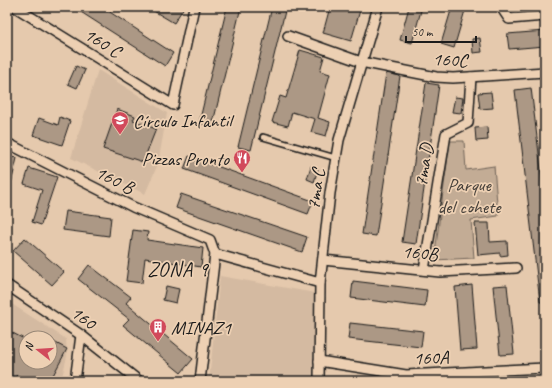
<svg xmlns="http://www.w3.org/2000/svg" width="552" height="388" font-family="Caveat,sans-serif">
<style>
.built{fill:#d4baa1;fill-rule:evenodd}
.green{fill:#c3ac95;stroke:#706458}
.building{fill:#ac9885;stroke:#1c1c1c}
.lines{fill:none;stroke-linecap:round;stroke-linejoin:round}
.lane-casing{stroke:#1c1c1c;stroke-width:8}
.street-casing{stroke:#1c1c1c;stroke-width:12}
.lane{stroke:#edd0b3;stroke-width:4.5}
.street{stroke:#edd0b3;stroke-width:9}
.labels{text-anchor:middle;stroke-width:3.5;stroke-linejoin:round;paint-order:stroke}
.street-label{font-size:19px;fill:#1c1c1c;stroke:#edd0b3}
.poi-label{font-size:19px;fill:#1c1c1c;stroke:#edd0b3;text-anchor:start}
.park-label{font-size:19px;fill:#46403a;stroke:#edd0b3}
.neighbourhood-label{font-size:20px;letter-spacing:1px;fill:#1c1c1c;stroke:#edd0b3}
</style>
<rect width="100%" height="100%" fill="#e5c9ad"/>
<filter id="ink" filterUnits="userSpaceOnUse"><feTurbulence type="fractalNoise" baseFrequency=".025" numOctaves="2"/><feDisplacementMap in="SourceGraphic" scale="8" xChannelSelector="R" yChannelSelector="G"/><feConvolveMatrix kernelMatrix="1 2 1 2 8 2 1 2 1" color-interpolation-filters="sRGB"/></filter>
<g filter="url(#ink)">
<g class="built">
<path d="M98,70l69,43 -9,51 -13,30 -74,-36z"/>
<path d="M220,276l95,17 -1,88h-105z"/>
<path d="M7,301l59,38 1,17 -6,25h-54zM26,338h24v24h-24z"/>
</g>
<path class="green" d="M450,141h14l2,29 28,-4 4,50 -27,4 3,38 -40,2z"/>
<g class="building">
<path d="M73,7h29l71,46 -8,13z"/>
<path d="M147,7h37l-10,16z"/>
<path d="M227,7h14l-29,120 -13,-4z"/>
<path d="M272,7h14l-35,143 -13,-3z"/>
<path d="M330,7h31l-10,34 -28,-8z"/>
<path d="M409,7h13l-10,36 -12,-3z"/>
<path d="M452,7h14l-12,41 -13,-4z"/>
<path d="M545,31v15l-36,3 -2,-15z"/>
<path d="M480,38l2,14 -9,1 -1,-14z"/>
<path d="M300,50l24,7 -4,14 10,3 -12,44 12,4 -4,14 -15,-4 4,-13 -23,-7 -4,14 -16,-4 8,-26 6,2z"/>
<path d="M76,66l9,4 -8,18 -9,-4z"/>
<path d="M386,73l14,3 -24,160 -14,-2z"/>
<path d="M426,83l13,2 -23,159 -14,-2z"/>
<path d="M531,88l14,115v99h-5l-25,-212z"/>
<path d="M491,92l2,16 -13,1 -2,-16z"/>
<path d="M455,97l8,1 -2,15 -9,-1z"/>
<path d="M117,109l18,7 -2,4 23,9 -13,33 -40,-13z"/>
<path d="M60,117l10,4 -8,24 -29,-10 6,-17 19,7z"/>
<path d="M487,127l1,13 -12,1 -1,-13z"/>
<path d="M7,156l10,2 -7,30h-3z"/>
<path d="M189,156l124,45 -5,13 -124,-45z"/>
<path d="M311,166l7,3 -4,13 -7,-3z"/>
<path d="M29,168l28,9 -16,48 -9,-3 10,-32 -18,-6z"/>
<path d="M181,194l126,43 -5,15 -126,-44z"/>
<path d="M66,211l45,6 -2,19 -46,-6z"/>
<path d="M475,223h14l1,19 17,-1 1,14 -8,1v-3l-22,2z"/>
<path d="M133,230l15,2 -1,8 56,8 -2,19 -56,-9 -3,25 -16,-2z"/>
<path d="M25,238l39,34 -12,13 -39,-34z"/>
<path d="M89,265l42,32 -5,6 67,56 -12,14 -58,-48 6,-6 -51,-40z"/>
<path d="M353,281l74,9 -2,17 -74,-9z"/>
<path d="M472,285l5,64 -17,1 -5,-63z"/>
<path d="M507,285l7,69 -14,1 -7,-69z"/>
<path d="M166,286l13,3 -3,14 -13,-3z"/>
<path d="M350,323l73,8 -2,16 -73,-8z"/>
<path d="M7,330l19,10v22h24v-22l17,9 -17,32h-22l-11,-6 -3,6h-7z"/>
</g>
<g class="lines">
<g class="lane-casing">
<path id="lane" d="M263,137l73,21"/>
</g>
<g class="street-casing">
<g id="street">
<path d="M15,7l158,98 21,-98"/>
<path d="M501,7l8,12 36,-3"/>
<path d="M288,36l73,26 75,15 17,1 92,-6"/>
<path d="M7,143l126,64 77,33 5,14 -15,127"/>
<path d="M215,254l105,29"/>
<path d="M323,260l117,12 76,-4"/>
<path d="M424,270l22,-136 22,-11 3,-46"/>
<path d="M7,285l74,50 58,46"/>
<path d="M319,361l87,14 139,-7"/>
<path d="M75,381l6,-46"/>
<path d="M319,381l1,-98 10,-90 9,-53 39,-133"/>
</g>
</g>
<use href="#lane" class="lane"/>
<use href="#street" class="street"/>
</g>
</g>
<defs>
<g id="school-pin" transform="scale(0.9)"><path d="M0 17L-7.5 6A9.5 9.5 0 1 1 7.5 6Z" fill="#d1495b" stroke="#edd0b3"/><path d="M0-5L7-2L0 1L-7-2ZM-4 1L0 2.5L4 1V4Q0 6-4 4Z" fill="#fff"/></g>
<g id="restaurant-pin" transform="scale(0.9)"><path d="M0 17L-7.5 6A9.5 9.5 0 1 1 7.5 6Z" fill="#d1495b" stroke="#edd0b3"/><path d="M-5-6h1v4h1v-4h1v4h1v-4h1v5L-1.5 .5V6h-2V.5L-5-1ZM5-6V6H3V1.5H1.5Q1.5-4 5-6Z" fill="#fff"/></g>
<g id="building-pin" transform="scale(0.9)"><path d="M0 17L-7.5 6A9.5 9.5 0 1 1 7.5 6Z" fill="#d1495b" stroke="#edd0b3"/><path d="M-4-6H4V6H1V3H-1V6H-4ZM-2.5-4.3h1.7v1.8h-1.7ZM.8-4.3h1.7v1.8H.8ZM-2.5-1h1.7V.8h-1.7ZM.8-1h1.7V.8H.8Z" fill="#fff"/></g>
</defs>
<g fill-rule="evenodd">
<use href="#school-pin" x="120" y="120"/>
<use href="#restaurant-pin" x="242" y="158"/>
<use href="#building-pin" x="158" y="327"/>
</g>
<g class="labels">
<g class="street-label">
<text transform="translate(103 42) rotate(32)" y="7">160 C</text>
<text transform="translate(450 59) rotate(3)" y="7">160C</text>
<text transform="translate(423 165) rotate(-81)" y="7">7ma D</text>
<text transform="translate(115 179) rotate(27)" y="7">160 B</text>
<text transform="translate(315 189) rotate(-82)" y="7">7ma C</text>
<text transform="translate(420 252) rotate(5)" y="7">160B</text>
<text transform="translate(84 317) rotate(36)" y="7">160</text>
<text transform="translate(431 357) rotate(-2)" y="7">160A</text>
</g>
<g class="poi-label">
<text x="133" y="127">Círculo Infantil</text>
<text x="229" y="165" text-anchor="end">Pizzas Pronto</text>
<text x="171" y="334">MINAZ1</text>
</g>
<g class="park-label">
<text x="469" y="191">Parque<tspan x="469" dy="22">del cohete</tspan></text>
</g>
<g class="neighbourhood-label">
<text x="178" y="276">ZONA 9</text>
</g>
</g>
<rect width="552" height="388" fill="none" stroke="#edd0b3" stroke-width="24"/>
<rect x="12" y="12" width="528" height="364" fill="none" stroke="#1c1c1c" stroke-width="1.5" filter="url(#ink)"/>
<g transform="translate(38 350) rotate(287)"><circle r="19" fill="#edd0b3" stroke="#998877"/>
<path d="M0-3L7 15L0 10L-7 15Z" fill="#d1495b"/>
<text y="-6" font-size="11" font-weight="bold" text-anchor="middle" fill="#1c1c1c">N</text>
</g>
<path d="M406 36v6h70v-6" fill="none" stroke="#1c1c1c" stroke-width="2"/>
<text x="412" y="36" font-size="12" fill="#1c1c1c" stroke="#edd0b3" stroke-width="3" paint-order="stroke">50 m</text>
</svg>
